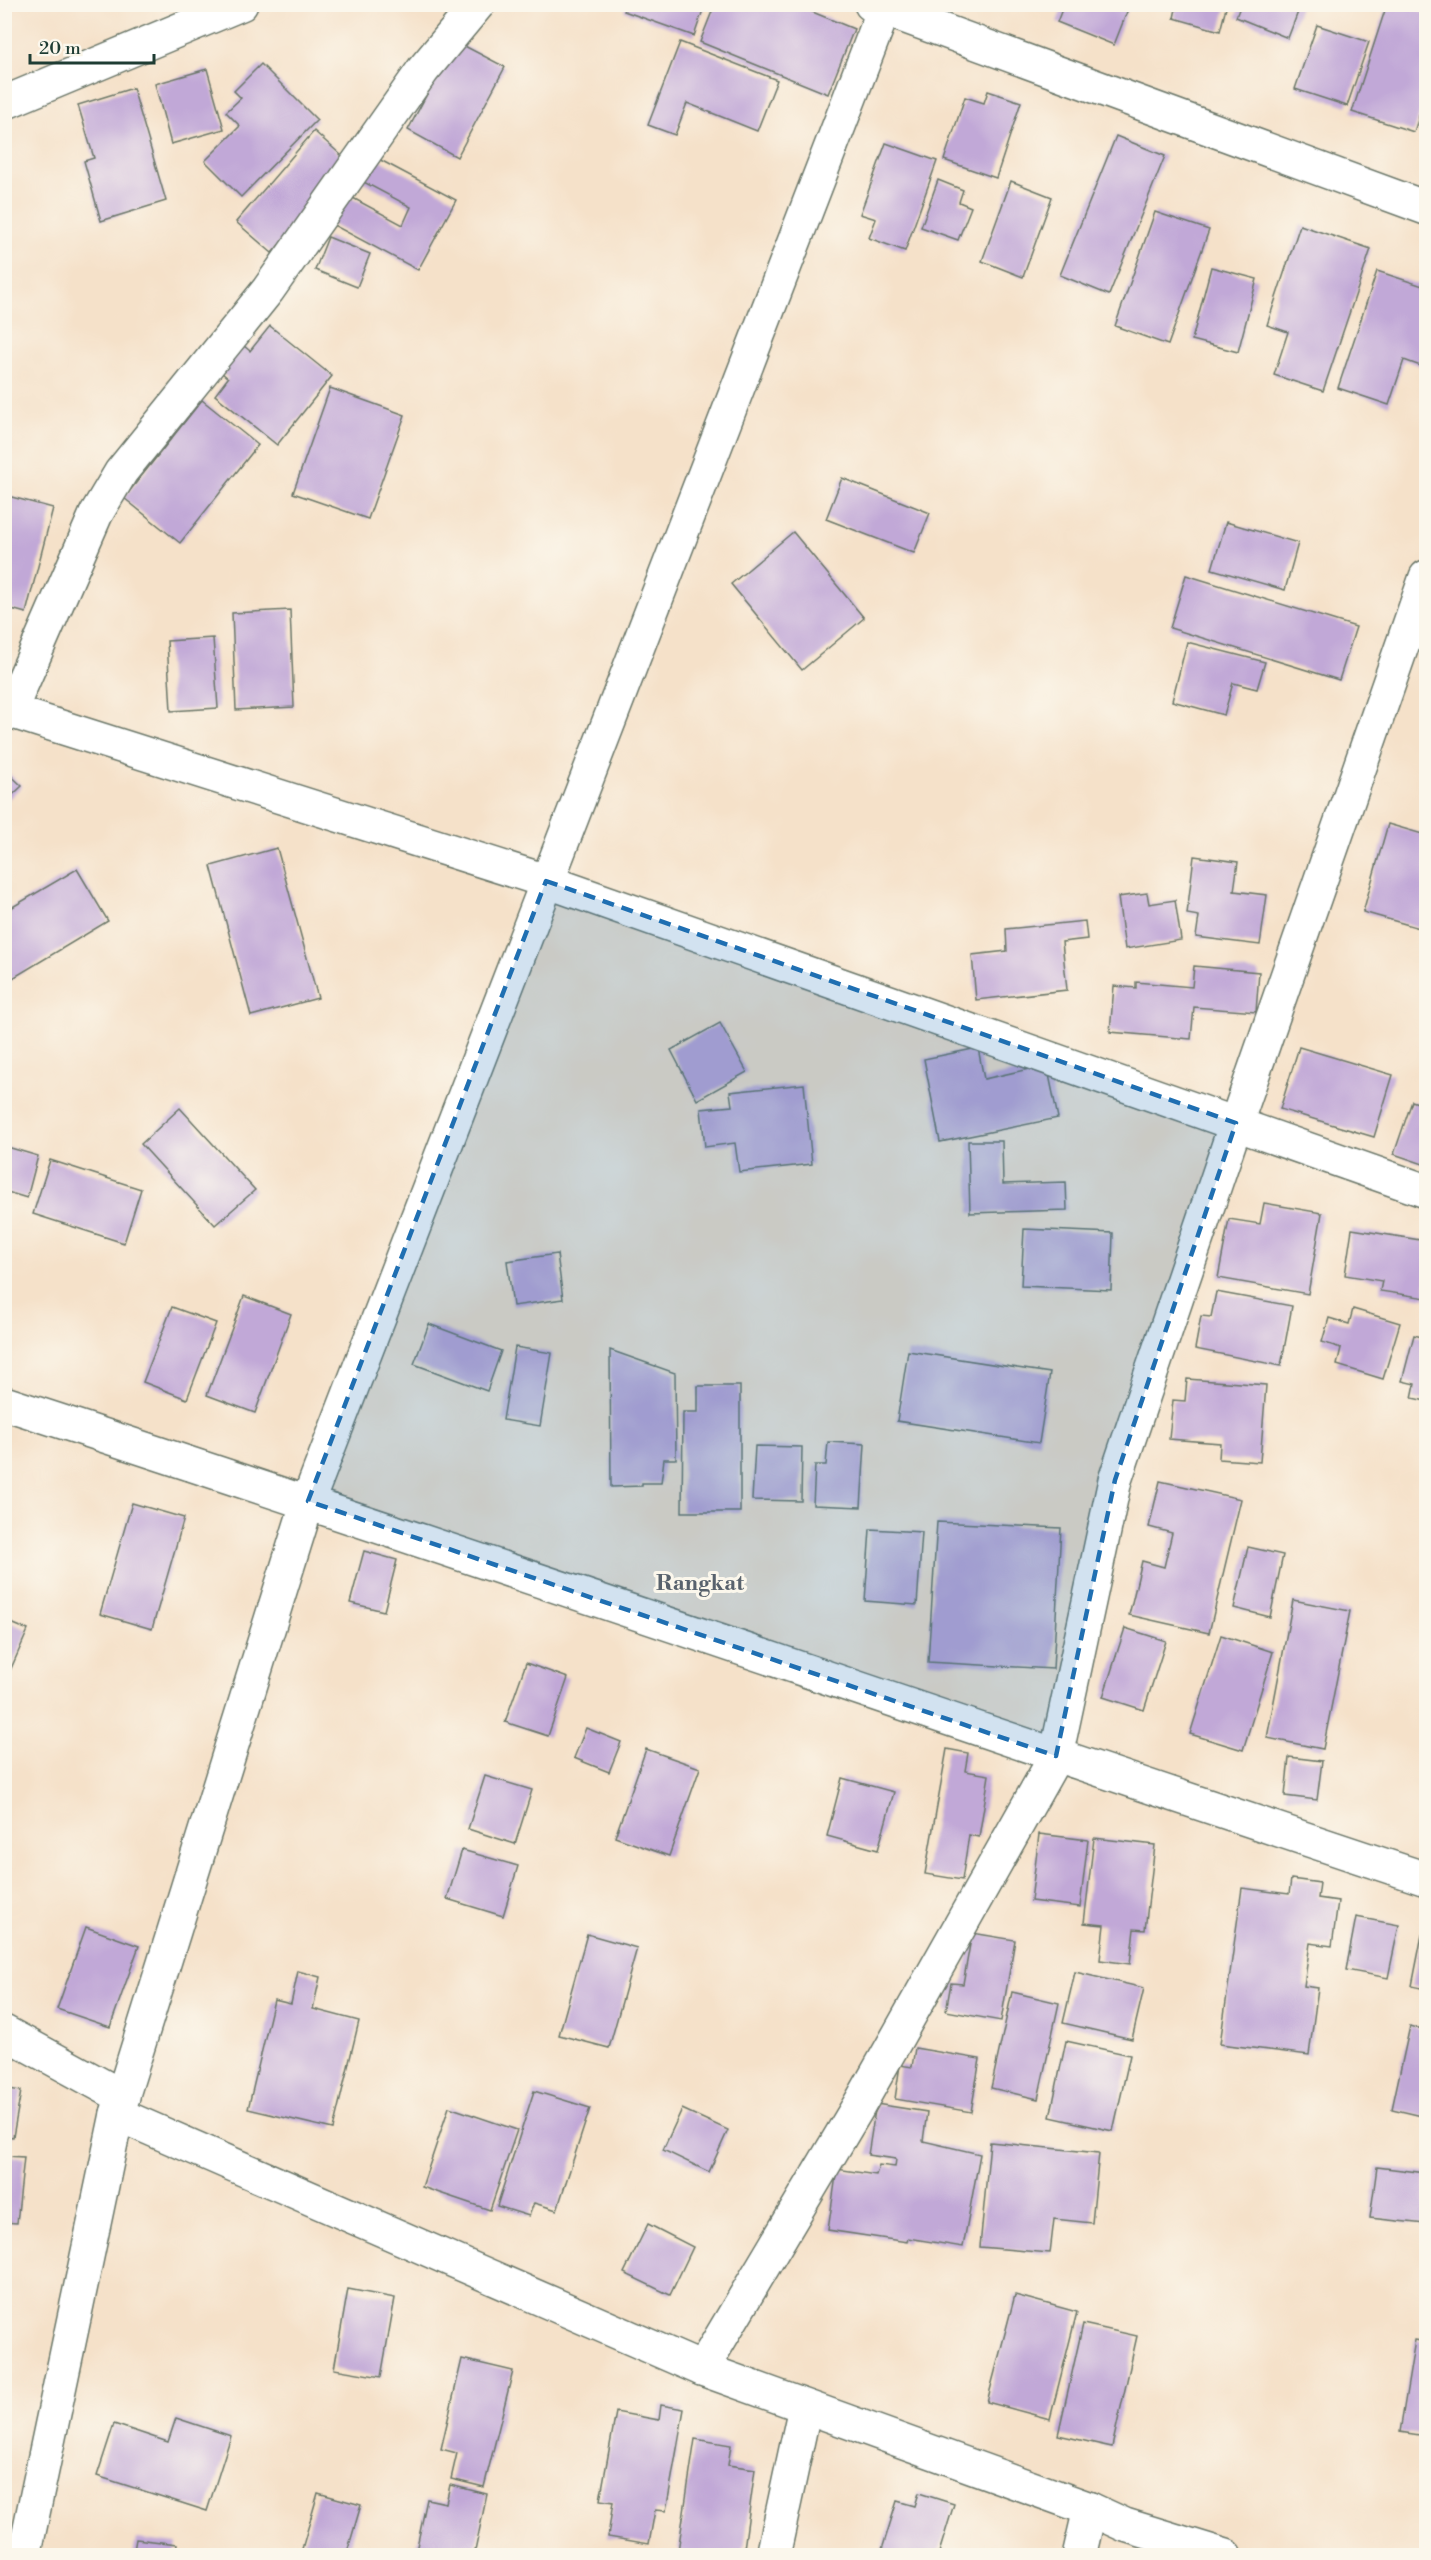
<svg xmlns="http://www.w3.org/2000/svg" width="1431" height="2560" font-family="'Libre Bodoni',serif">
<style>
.building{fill:#c1a8d7}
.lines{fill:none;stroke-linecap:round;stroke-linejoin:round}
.minor-casing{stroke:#6a7668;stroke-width:36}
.minor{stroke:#fff;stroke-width:33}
.marked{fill:#1f6fb2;fill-opacity:0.2;stroke:#1f6fb2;stroke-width:4.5;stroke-dasharray:12 8;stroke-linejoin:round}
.labels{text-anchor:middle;stroke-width:6;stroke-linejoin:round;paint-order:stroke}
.quarter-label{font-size:22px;font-weight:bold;fill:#58626d;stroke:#fbf7ec}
</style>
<rect width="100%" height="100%" fill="#fbf7ec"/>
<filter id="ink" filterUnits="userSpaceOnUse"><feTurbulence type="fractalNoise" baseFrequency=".0167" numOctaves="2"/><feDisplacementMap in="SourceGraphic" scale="12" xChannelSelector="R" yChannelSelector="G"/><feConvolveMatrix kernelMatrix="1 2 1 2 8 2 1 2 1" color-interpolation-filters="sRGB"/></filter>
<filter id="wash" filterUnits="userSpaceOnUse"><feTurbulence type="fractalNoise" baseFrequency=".008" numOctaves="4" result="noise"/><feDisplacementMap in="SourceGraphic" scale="24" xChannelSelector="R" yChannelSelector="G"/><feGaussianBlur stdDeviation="1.35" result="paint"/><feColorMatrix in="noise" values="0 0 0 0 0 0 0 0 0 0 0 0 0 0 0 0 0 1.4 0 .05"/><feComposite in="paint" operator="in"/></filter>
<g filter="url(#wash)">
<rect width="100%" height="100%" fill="#f5e1c9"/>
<g id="blocks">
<g class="building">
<path d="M627,4h78l-11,32 -70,-25z"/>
<path d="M715,4h78l61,25 -26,65 -128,-52z"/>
<path d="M1064,4h66l-16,41 -57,-23z"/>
<path d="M1177,4h50l-7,27 -46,-13z"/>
<path d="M1241,4h60l-13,34 -52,-21z"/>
<path d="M1387,4h15l24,9v81l-12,38 -62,-20z"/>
<path d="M1317,25l52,17 -22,64 -52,-17z"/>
<path d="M455,41l50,26 -48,90 -49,-27z"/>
<path d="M680,42l97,38 -20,51 -70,-28 -12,32 -27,-10z"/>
<path d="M261,64l56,56 -76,77 -36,-36 35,-35 -14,-14 15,-14 -7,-7z"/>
<path d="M207,69l17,60 -53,15 -16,-60z"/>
<path d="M133,88l33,113 -65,20 -17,-60 10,-3 -16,-53z"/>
<path d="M988,91l33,11 -25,76 -52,-18 21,-63 19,6z"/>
<path d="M314,131l36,32 -78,90 -36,-31z"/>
<path d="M1116,136l49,20 -56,139 -49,-20z"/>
<path d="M886,143l51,18 -32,90 -36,-13 7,-19 -16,-5z"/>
<path d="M371,155l85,45 -38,70 -94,-50 16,-29 63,34 8,-18 -53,-28z"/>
<path d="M938,180l25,10 -4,12 12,5 -13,33 -37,-13z"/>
<path d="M1011,181l41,16 -29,80 -41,-16z"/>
<path d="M1155,212l54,18 -41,115 -53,-19z"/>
<path d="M1300,225l71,24 -48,142 -49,-16 14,-43 -21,-7z"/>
<path d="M328,237l42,17 -13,33 -42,-17z"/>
<path d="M1211,267l46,12 -19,73 -46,-12z"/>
<path d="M1377,271l49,16v81l-22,-8 -15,45 -51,-17z"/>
<path d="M270,326l62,50 -55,69 -62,-50 13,-17 -13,-11 22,-27 13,11z"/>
<path d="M330,388l75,27 -37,104 -75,-26z"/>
<path d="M202,400l56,45 -78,98 -56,-45z"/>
<path d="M842,478l88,35 -16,40 -88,-34z"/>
<path d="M4,495l49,13 -27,105 -22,-6z"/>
<path d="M1226,522l72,21 -13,47 -73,-21z"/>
<path d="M793,532l71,86 -62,52 -71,-86z"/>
<path d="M1186,575l170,52 -17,53 -169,-52z"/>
<path d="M290,610l4,97 -58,3 -4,-97z"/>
<path d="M213,638l5,70 -47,3 -4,-70z"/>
<path d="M1187,642l78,20 -8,27 -24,-6 -9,32 -52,-14z"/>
<path d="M4,769l18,17 -18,17z"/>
<path d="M1388,824l38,11v83l-3,11 -60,-17z"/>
<path d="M277,848l41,150 -67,18 -40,-150z"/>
<path d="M1194,856l44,6 -4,29 33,4 -7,50 -64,-8 3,-21 -12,-2z"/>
<path d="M77,869l31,52 -100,60 -4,-6v-63z"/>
<path d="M1147,893l2,11 26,-4 6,40 -56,9 -7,-52z"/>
<path d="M1085,921l2,18 -25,3 5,48 -91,10 -4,-45 35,-4 -1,-22z"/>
<path d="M1194,966l65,6 -3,40 -62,-5 -3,32 -81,-7 4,-46 22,2v-6l56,5z"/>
<path d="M720,1023l27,49 -50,28 -26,-50z"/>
<path d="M1299,1047l94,28 -19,62 -94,-28z"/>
<path d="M978,1048l6,31 63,-14 11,53 -118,24 -16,-83z"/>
<path d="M804,1084l8,80 -73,8 -4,-29 -30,4 -4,-38 31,-3 -2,-14z"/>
<path d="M1412,1101l14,5v59l-32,-11z"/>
<path d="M180,1108l75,82 -40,35 -74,-81z"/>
<path d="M968,1141h34l1,43 63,-2 1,28 -97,3z"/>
<path d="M4,1146l34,10 -11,42 -23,-7z"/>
<path d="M50,1160l91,29 -17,54 -91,-29z"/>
<path d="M1264,1203l58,10 -14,81 -90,-16 11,-59 31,5z"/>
<path d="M1024,1229l89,4 -2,57 -90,-4z"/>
<path d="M1352,1229l74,12v57l-46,-7 2,-10 -37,-6z"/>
<path d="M557,1254l6,45 -50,7 -6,-45z"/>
<path d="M1216,1292l76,14 -11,60 -86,-17 6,-33 10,1z"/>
<path d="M244,1296l47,18 -36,99 -48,-18z"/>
<path d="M172,1307l44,16 -29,76 -44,-17z"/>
<path d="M1353,1309l47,14 -17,56 -46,-14 4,-17 -19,-6 7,-24 20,6z"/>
<path d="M429,1324l72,27 -14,40 -73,-27z"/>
<path d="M1414,1335l12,3v63l-14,-3 3,-14 -13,-3z"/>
<path d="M515,1347l37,6 -12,73 -37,-6z"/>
<path d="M610,1350l65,23 1,86h-12l-3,24h-19v3l-31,1z"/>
<path d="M908,1351l142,22 -11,70 -142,-22z"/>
<path d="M1187,1379l79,6 -6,77 -41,-3 1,-16 -51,-4 4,-39 12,1z"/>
<path d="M698,1386h42v126h-58l1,-100h15z"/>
<path d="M828,1442l37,2 -4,63 -48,-2 2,-40h11z"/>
<path d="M755,1446l47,1 -1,54 -49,-1z"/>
<path d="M1160,1481l81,18 -32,134 -80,-18 13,-54 22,6 8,-34 -23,-6z"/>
<path d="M132,1503l52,15 -32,111 -52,-15z"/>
<path d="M937,1522l124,6 -8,141 -125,-7z"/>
<path d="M870,1529l52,3 -5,73 -52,-4z"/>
<path d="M1248,1547l35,8 -13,62 -36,-9z"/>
<path d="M364,1551l33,9 -13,51 -34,-8z"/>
<path d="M1293,1600l57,11 -27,138 -56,-11z"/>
<path d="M4,1620l24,10 -19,43 -5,-2z"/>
<path d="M1125,1628l41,13 -22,69 -41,-13z"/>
<path d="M1221,1635l52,17 -30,98 -53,-16z"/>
<path d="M526,1663l42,15 -20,58 -43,-14z"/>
<path d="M586,1728l35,14 -12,30 -35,-14z"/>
<path d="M646,1749l54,19 -31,88 -54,-19z"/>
<path d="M947,1749l21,4 -3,18 24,4 -10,62 -10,-2 -7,45 -37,-6z"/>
<path d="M1289,1757l33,4 -5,39 -32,-4z"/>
<path d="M485,1776l47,14 -17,54 -47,-15z"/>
<path d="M842,1778l52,14 -16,58 -51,-14z"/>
<path d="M1039,1834l49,6 -8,67 -49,-6z"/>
<path d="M1094,1838l61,7 -10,85 -11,-1 -4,35 -30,-4 4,-35 -20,-2z"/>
<path d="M462,1850l56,16 -15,50 -56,-17z"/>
<path d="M1291,1879l29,4 -2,15 20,3 -6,45 -22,-3 -6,43 14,2 -9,67 -89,-11 22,-156 47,6z"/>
<path d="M1356,1917l43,8 -11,53 -42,-8z"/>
<path d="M86,1927l53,19 -29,81 -53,-18z"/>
<path d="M972,1933l43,7 -14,81 -55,-10 5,-28 12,1z"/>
<path d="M587,1934l50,14 -28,100 -50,-13z"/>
<path d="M1422,1935l4,1v53l-14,-3z"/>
<path d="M298,1971l22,6 -7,32 46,12 -26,108 -85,-20 26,-109 17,4z"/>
<path d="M1075,1972l69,16 -12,51 -69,-16z"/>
<path d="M1012,1992l47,11 -21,96 -47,-11z"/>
<path d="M1410,2026l16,4v87l-34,-8z"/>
<path d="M1066,2041l64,14 -17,76 -63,-14z"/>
<path d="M915,2048l65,11 -9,53 -76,-13 5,-34 12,2z"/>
<path d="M4,2088l17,3 -8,46 -9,-1z"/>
<path d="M534,2091l56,17 -33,102 -23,-7 -5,13 -32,-10z"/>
<path d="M876,2104l51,8 -4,29 57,13 -17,93 -55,-9 -1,4 -79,-12 9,-61 39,6 3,-10 16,2 1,-8 -28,-4z"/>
<path d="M449,2107l68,23 -27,80 -68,-23z"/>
<path d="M682,2109l46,21 -19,42 -46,-22z"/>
<path d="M990,2142l109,11 -7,70 -38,-4 -4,34 -70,-6z"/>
<path d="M4,2156l20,1 -7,66 -13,-1z"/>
<path d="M1377,2167l49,6 -1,51 -55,-6z"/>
<path d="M648,2224l45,23 -23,48 -46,-22z"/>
<path d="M348,2289l47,9 -14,79 -47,-8z"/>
<path d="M1015,2295l62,17 -27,107 -63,-17z"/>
<path d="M1083,2324l54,12 -25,111 -54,-12z"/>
<path d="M1415,2340l11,2v94l-26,-4z"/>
<path d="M462,2359l51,12 -29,116 -33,-8 6,-26 -16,-4z"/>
<path d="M661,2405l23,4 -18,102 -11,-1 -6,34 -41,-7 5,-35 -13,-2 16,-88 43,8z"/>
<path d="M176,2418l55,18 -24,75 -110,-35 17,-52 54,18z"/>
<path d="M695,2439l36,6 -3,20 27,4 -12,87h-33l-32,-5z"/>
<path d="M450,2485l37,9 -13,62h-59l12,-57 19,4z"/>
<path d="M318,2493l43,12 -15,51h-46z"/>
<path d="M919,2493l35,11 -16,52h-58l17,-55 18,5z"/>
<path d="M136,2539l41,5 -2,12h-42z"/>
</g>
</g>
</g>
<g filter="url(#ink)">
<use href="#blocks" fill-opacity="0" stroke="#6a7668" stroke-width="1.5"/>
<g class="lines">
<g class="minor-casing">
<g id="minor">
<path d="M871,4l555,204"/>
<path d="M4,103l237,-99"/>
<path d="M4,709l542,172 880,310"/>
<path d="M10,711l86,-197 25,-42 147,-182 155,-220 55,-66"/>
<path d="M4,1403c476,154 948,319 1422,476"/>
<path d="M4,2032l119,65"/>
<path d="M117,2114l585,255 388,140 35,16 101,31"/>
<path d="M702,2369l156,-262 198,-351 59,-276 121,-357 190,-546"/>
<path d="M24,2556l93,-442 191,-613 578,-1497"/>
<path d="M773,2556l32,-149"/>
<path d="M1079,2556l11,-47"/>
</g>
</g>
<use href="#minor" class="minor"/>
</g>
</g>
<path class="marked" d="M546,881l690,242 -121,357 -59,276 -748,-255z"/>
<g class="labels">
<g class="quarter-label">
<text x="700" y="1590">Rangkat</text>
</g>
</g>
<rect width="1431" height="2560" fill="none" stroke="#fbf7ec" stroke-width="24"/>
<path d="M30 54v9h124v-9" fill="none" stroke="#1f3d34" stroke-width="3"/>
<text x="39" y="54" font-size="18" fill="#1f3d34" stroke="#fbf7ec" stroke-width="4.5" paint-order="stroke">20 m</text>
</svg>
